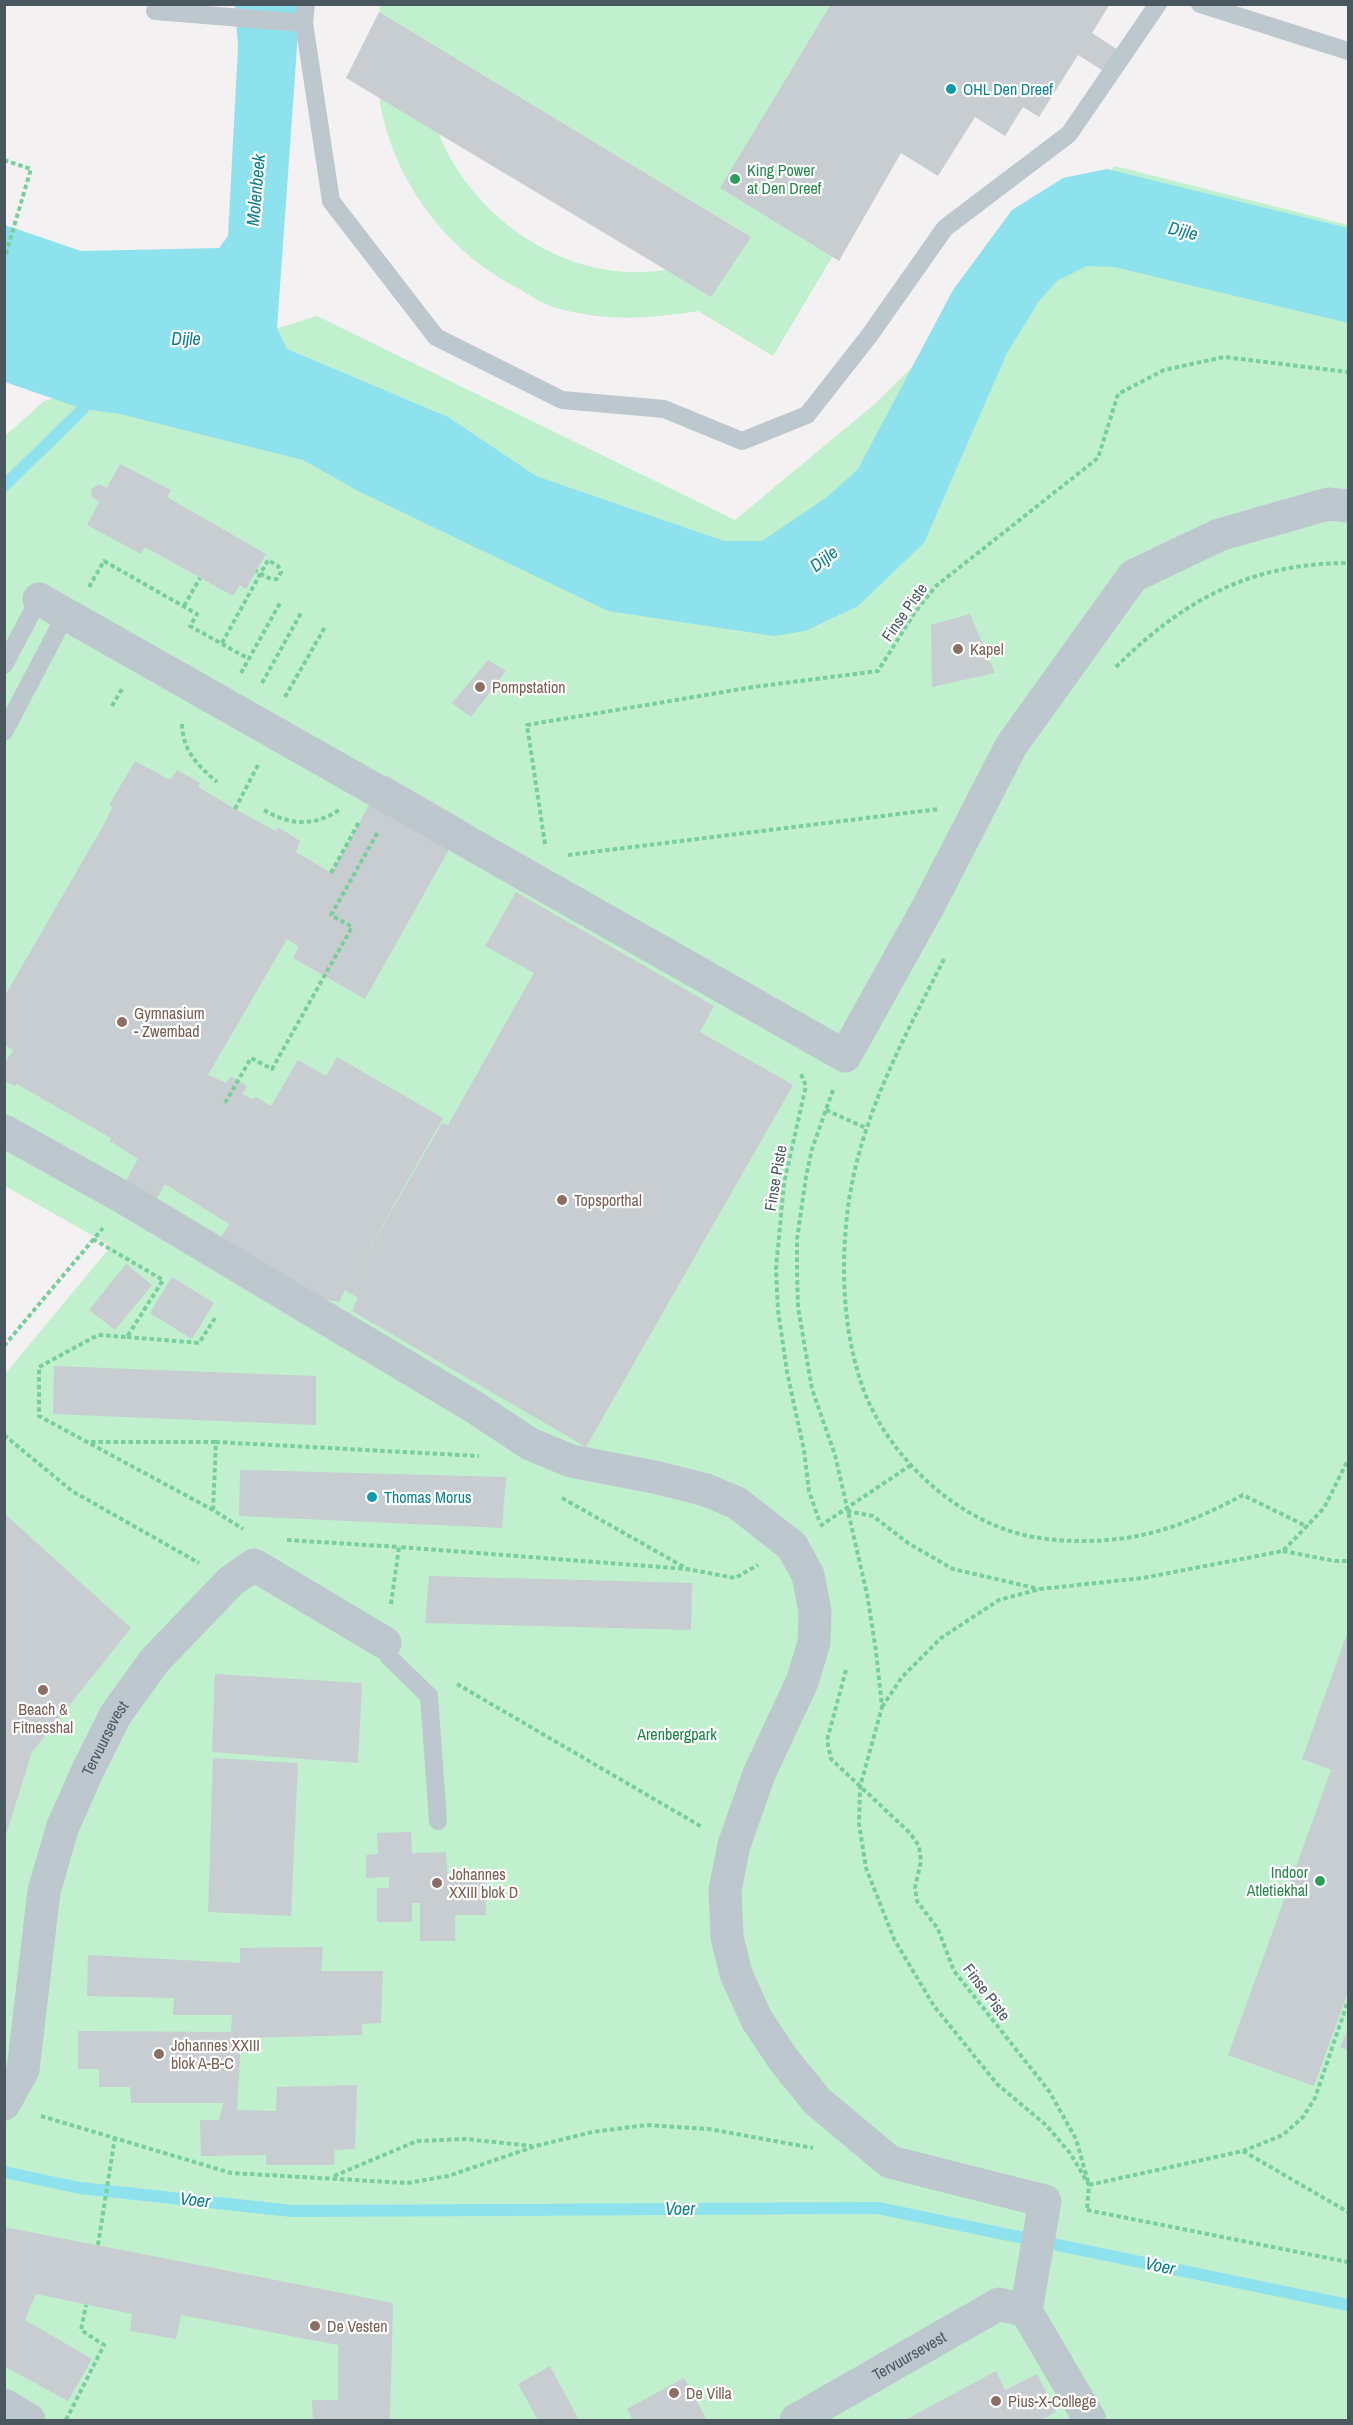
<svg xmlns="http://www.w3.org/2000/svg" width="1353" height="2425" font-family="'Archivo Narrow',sans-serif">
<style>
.green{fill:#c1f0cf;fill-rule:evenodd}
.water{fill:#8ee2ed}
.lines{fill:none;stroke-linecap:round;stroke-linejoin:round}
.stream{stroke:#8ee2ed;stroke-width:12}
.building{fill:#c8cdd1}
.path{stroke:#78cf9c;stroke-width:4;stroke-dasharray:4.5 3;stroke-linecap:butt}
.lane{stroke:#bdc7ce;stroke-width:18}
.street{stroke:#bdc7ce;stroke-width:33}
.culture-dot{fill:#0f9aa8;stroke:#fff;stroke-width:2}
.leisure-dot{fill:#2e9e5b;stroke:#fff;stroke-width:2}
.education-dot{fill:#8d6e63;stroke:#fff;stroke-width:2}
.labels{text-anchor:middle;stroke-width:4.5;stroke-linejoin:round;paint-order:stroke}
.culture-label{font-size:16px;fill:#0d838f;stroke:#fff;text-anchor:start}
.leisure-label{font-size:16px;fill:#27864d;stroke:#fff;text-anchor:start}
.street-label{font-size:16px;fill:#49575f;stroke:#fff}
.education-label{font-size:16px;fill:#785e54;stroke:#fff;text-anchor:start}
.park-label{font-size:16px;fill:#178343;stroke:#fff}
.water-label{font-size:18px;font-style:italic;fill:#0d808f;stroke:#fff}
</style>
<rect width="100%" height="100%" fill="#f4f1f2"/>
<g class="green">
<path d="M381,5h539l-24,145 -123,206 -75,-45c-52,8 -94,11 -145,-4 -11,-4 -22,-11 -32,-17 -84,-42 -141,-127 -145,-222 -1,-20 -1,-44 5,-63zM426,41l325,196c-22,10 -45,23 -68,29 -96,26 -196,-33 -238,-118 -16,-32 -16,-72 -19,-107z"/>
<path d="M1115,166l233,59v2195h-1343v-1046l106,-128 -106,-60v-750l39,-35 273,-85 418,204 141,-117z"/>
</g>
<path class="water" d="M235,5h65l-23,323 10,21 161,68 88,59 188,65h38l65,-44 31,-28 95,-179 59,-80 51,-32 44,-9 241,59v95l-234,-56 -27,-1 -30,15 -18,20 -32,52 -83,190 -66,63 -53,25 -31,5 -166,-25 -250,-120 -55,-31 -183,-46 -37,-5 -78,-27v-157l76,26 138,-3 9,-12 10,-189z"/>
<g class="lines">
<g class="stream">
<path d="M4,486l79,-77"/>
<path d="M4,2172l76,16 212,23 586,-3 470,97"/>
</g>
</g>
<g class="building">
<path d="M831,4h279l-18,29 26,17 -13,22 -27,-17 -39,62 -16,-10 -18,29 -30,-19 -37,59 -37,-23 -62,108 -119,-73z"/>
<path d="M379,12l372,225 -40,60 -365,-219z"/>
<path d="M120,464l51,26 -4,7 99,57 -20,35 -6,-4 -7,11 -88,-49 -4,7 -54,-29 12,-23 -7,-5 -1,-8 8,-5 8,4z"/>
<path d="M970,614l25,59 -63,14 -1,-62z"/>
<path d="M488,660l18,11 -35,46 -19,-14z"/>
<path d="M135,761l35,19 7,-10 23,13 -2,4 37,22 41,22 2,-4 22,14 -4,11 35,21 55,-98 79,46 -100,178 -72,-41 6,-11 -12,-8 -79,136 18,8 5,-7 16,10 -5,8 11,5 3,-2 15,9 27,-46 28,16 11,-19 106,61 -96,170 95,-165 6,2 86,-152 -49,-27 31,-54 198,114 -14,26 93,53 -207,362 -234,-136 6,-13 -13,-8 -6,12 -43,-8 -80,-48 13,-22 -64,-40 -8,14 -31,-18 12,-21 -28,-18 1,-3 -94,-54 -2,2 -11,-5v-17l9,-14 -9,-5v-48l99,-171 10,-20 -4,-1z"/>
<path d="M126,1264l26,21 -37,45 -26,-20z"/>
<path d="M172,1277l42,26 -22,36 -42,-26z"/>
<path d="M54,1366l262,10v49l-263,-11z"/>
<path d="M240,1470l266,7 -4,51 -263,-12z"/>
<path d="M5,1514l126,114 -99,124 -27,86z"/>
<path d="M429,1576l263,7 -1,47 -266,-7z"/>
<path d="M1348,1631v361l-34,94 -86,-31 103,-285 -29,-11z"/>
<path d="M215,1674l147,9 -4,80 -146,-11z"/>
<path d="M213,1758l85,5 -7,153 -83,-4z"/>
<path d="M411,1832l1,21 34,-1 2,27 37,-1 1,37h-31v26h-35v-38h-8v19h-35v-34h12v-11l-23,1v-23l12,-1 -1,-21z"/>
<path d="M323,1947l-2,24h62l-2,52 -19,1v11l-121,3 -4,72 39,1 1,-24 80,-2 -2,64 -20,1 -1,15h-68v-10l-65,1 -1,-36h19l4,-17h-92l-1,-16h-31v-18h-21v-38l153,1 1,-17h-59l1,-17 -87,-2 1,-41 152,8v-15z"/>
<path d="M1348,2029v22l-8,-4z"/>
<path d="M4,2227l389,76 -3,117h-77l-1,-20h26v-55l-157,-30 -5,24 -46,-8 2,-17 -96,-20 -11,26 67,39 -24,42 -64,-35z"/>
<path d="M550,2366l29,54h-41l-20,-36z"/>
<path d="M996,2371l9,19 32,-16 19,38 -15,8h-136z"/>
<path d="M684,2378l23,42h-80l5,-2 -5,-9z"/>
</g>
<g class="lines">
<g class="path">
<path d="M4,160l27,9 -27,91"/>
<path d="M89,587l15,-26 93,53 -7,12 59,33"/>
<path d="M184,606l16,-28"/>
<path d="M222,643l46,-83 10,6 3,6 -4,7c-8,1 -14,-4 -21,-8"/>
<path d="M1116,667c67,-67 135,-104 232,-104"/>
<path d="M241,673l39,-70"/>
<path d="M262,683l39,-70"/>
<path d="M285,697l40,-70"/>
<path d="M112,706l10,-17"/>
<path d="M182,724c1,27 15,41 35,58"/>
<path d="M235,809l23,-44"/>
<path d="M264,810c25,15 50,17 75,0"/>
<path d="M545,844l-18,-119 226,-38 125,-16 37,-59 21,-26 162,-128 20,-64 46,-24 60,-13 124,15"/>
<path d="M568,855l371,-46"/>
<path d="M331,873l28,-51"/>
<path d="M944,959c-43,85 -90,169 -98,267 -5,55 -1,113 18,165 25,65 88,125 156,143 36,9 80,9 117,2 37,-7 72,-23 106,-41l65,32"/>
<path d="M801,1074l5,12 -22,97 -8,86 2,41 9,62 17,78 5,41 10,29"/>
<path d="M833,1090l-21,59 -6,28 -9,62v33l1,35 14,82 23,66 32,139 9,57 6,56 -22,80 -1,37 7,44 28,71 40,67 63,78 49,41 24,28 19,32 -2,25"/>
<path d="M225,1103l26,-45 21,11 80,-142 -21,-12 47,-83"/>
<path d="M826,1110l40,18"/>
<path d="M93,1239l70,41 -36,57 -29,-2 -59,32v49l174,94 30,19"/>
<path d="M127,1337l72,6 16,-25"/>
<path d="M4,1346l99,-118"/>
<path d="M4,1435l68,56 127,72"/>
<path d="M91,1442h125"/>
<path d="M562,1498l122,69"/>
<path d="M213,1510l3,-68 263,14"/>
<path d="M847,1511l26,5 35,27 45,26 86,20"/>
<path d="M820,1526l91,-61"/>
<path d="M287,1540l112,7"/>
<path d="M1283,1551l52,10h13"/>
<path d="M391,1604l8,-57 288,22 48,9 23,-13"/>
<path d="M846,1670l-19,70 4,19 79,74 9,13 2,15 -6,27 2,13 21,28 16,42 95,120 27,48 13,46"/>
<path d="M457,1684l245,143"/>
<path d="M882,1707l20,-30 39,-39 58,-38 41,-11 103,-11 140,-27 41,-43 24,-48"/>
<path d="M41,2116l190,57 176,10 41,-7 88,-30 56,-14 55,-7 62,4 104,19"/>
<path d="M1243,2151l105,61"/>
<path d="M334,2176l83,-35 49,-2 66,7"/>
<path d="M1089,2185l154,-34 40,-16 20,-18 12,-19 33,-97"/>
<path d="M1087,2210l261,52"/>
<path d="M98,2245l17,-108"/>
<path d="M66,2420l38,-75 -23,-15 5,-25"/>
</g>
<g class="lane">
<path d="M306,4l-2,19 27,178 105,136 126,63 102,9 78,32 65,-26 62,-79 76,-108 124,-94 89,-130"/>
<path d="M1200,4l148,47"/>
<path d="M155,11l149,12"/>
<path d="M4,665l35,-66"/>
<path d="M4,732l62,-118"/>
<path d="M385,1643l4,14 40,39 9,125"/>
</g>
<g class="street">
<path d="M39,599l806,457 83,-149 83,-161 122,-170 86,-41 109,-31 20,2"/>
<path d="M4,1131l122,68 348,208 56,37 41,17 83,16 52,13 31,13 55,43 16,29 7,36 -1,32 -12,39 -43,92 -25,71 -9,45 2,47 9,37 21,46 26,39 34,42 73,61 155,39 -19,110 64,109"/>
<path id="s1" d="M4,2104l19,-34 21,-179 19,-65 25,-56 28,-56 39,-54 76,-79 23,-16 131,78"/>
<path d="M4,2405l25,15"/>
<path id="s2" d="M796,2420l203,-116 27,7"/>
</g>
</g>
<g class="culture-dot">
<circle cx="951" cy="89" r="6"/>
<circle cx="372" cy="1497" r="6"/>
</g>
<g class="leisure-dot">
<circle cx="735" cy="179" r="6"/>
<circle cx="1320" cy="1881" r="6"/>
</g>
<g class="education-dot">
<circle cx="958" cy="649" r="6"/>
<circle cx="480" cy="687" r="6"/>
<circle cx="122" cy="1022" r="6"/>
<circle cx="562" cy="1200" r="6"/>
<circle cx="43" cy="1690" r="6"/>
<circle cx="437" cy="1883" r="6"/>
<circle cx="159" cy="2054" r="6"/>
<circle cx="315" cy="2326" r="6"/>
<circle cx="674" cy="2393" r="6"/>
<circle cx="996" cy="2401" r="6"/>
</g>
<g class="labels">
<g class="culture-label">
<text x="963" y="95">OHL Den Dreef</text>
<text x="384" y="1503">Thomas Morus</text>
</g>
<g class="leisure-label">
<text x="747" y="176">King Power<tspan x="747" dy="18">at Den Dreef</tspan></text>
<text x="1308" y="1878" text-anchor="end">Indoor<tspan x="1308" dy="18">Atletiekhal</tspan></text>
</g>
<g class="street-label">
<text transform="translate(904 612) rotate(-55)" y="6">Finse Piste</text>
<text transform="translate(775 1178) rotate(-80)" y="6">Finse Piste</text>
<text dy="6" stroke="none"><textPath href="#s1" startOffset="384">Tervuursevest</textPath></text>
<text transform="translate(987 1992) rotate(53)" y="6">Finse Piste</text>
<text dy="6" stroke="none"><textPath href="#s2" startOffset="130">Tervuursevest</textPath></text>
</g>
<g class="education-label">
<text x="970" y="655">Kapel</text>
<text x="492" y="693">Pompstation</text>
<text x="134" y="1019">Gymnasium<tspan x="134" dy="18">- Zwembad</tspan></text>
<text x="574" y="1206">Topsporthal</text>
<text x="43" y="1715" text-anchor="middle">Beach &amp;<tspan x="43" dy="18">Fitnesshal</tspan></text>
<text x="449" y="1880">Johannes<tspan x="449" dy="18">XXIII blok D</tspan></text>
<text x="171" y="2051">Johannes XXIII<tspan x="171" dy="18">blok A-B-C</tspan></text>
<text x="327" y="2332">De Vesten</text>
<text x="686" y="2399">De Villa</text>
<text x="1008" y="2407">Pius-X-College</text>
</g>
<g class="park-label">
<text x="677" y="1740">Arenbergpark</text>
</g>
<g class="water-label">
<text transform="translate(256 190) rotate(-85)" y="6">Molenbeek</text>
<text transform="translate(1183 231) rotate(14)" y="6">Dijle</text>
<text x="186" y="345">Dijle</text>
<text transform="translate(824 559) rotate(-37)" y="6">Dijle</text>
<text transform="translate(195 2200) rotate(6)" y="6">Voer</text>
<text x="680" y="2215">Voer</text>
<text transform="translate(1160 2266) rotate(12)" y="6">Voer</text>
</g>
</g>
<rect width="1353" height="2425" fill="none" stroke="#49575f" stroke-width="12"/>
</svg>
